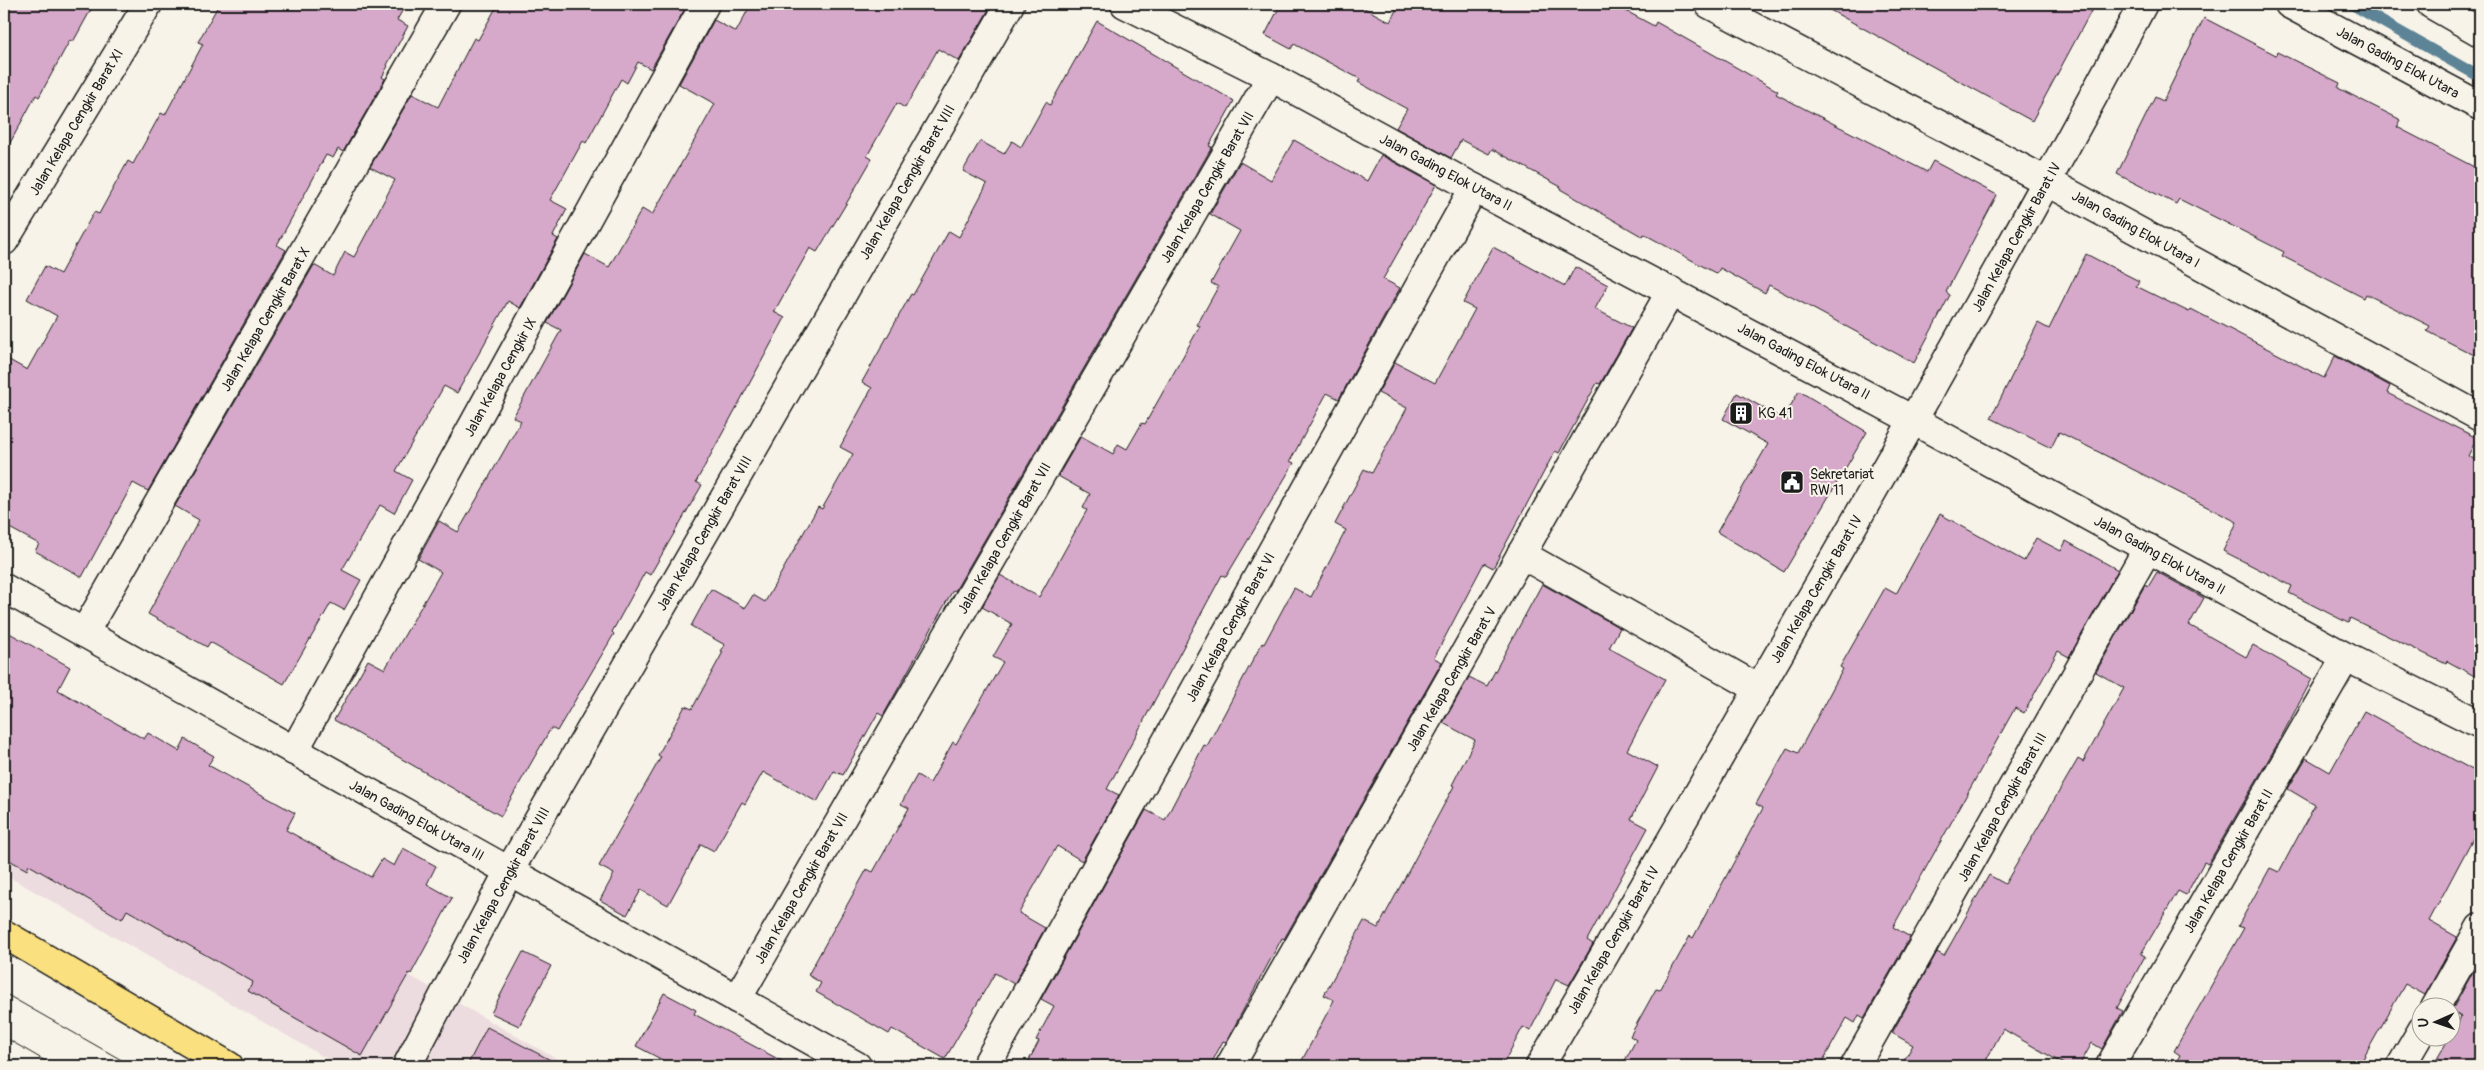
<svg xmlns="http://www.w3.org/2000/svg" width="2484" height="1070" font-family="Pangolin,sans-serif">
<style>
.built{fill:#eddcdf}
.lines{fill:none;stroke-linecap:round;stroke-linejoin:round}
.stream{stroke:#5c8396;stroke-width:11}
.building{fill:#d6a8ca;stroke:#1c1c1c}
.minor-casing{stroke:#1c1c1c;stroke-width:31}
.major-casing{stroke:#1c1c1c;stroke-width:31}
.minor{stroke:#f7f3e8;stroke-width:28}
.major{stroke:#fbe080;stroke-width:28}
.tram{stroke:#1c1c1c;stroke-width:1}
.labels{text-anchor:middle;stroke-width:4;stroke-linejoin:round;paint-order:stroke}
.street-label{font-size:14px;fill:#1c1c1c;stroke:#f7f3e8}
.poi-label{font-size:14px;fill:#1c1c1c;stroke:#f7f3e8;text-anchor:start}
</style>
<rect width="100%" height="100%" fill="#f7f3e8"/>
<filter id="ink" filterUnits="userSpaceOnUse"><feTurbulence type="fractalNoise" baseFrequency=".02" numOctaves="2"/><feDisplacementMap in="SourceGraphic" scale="10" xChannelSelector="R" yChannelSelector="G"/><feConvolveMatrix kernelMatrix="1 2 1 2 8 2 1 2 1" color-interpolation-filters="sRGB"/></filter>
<g filter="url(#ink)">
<path class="built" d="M4,745l565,321h-229l-336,-192z"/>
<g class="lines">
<path class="stream" d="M2351,4l129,73"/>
</g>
<g class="building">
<path d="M12,4h82l-21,38 -3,-2 -31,57 -3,-2 -32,59v-136z"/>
<path d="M219,4h187l-9,16 11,6 -21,39 1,1 -6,11 3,2 -42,73 -5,-3 -5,9 -7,-3 -49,90 9,5 -138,241 -15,-8 -51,94 -47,-26 4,-7 -35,-19v-168l23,13 30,-54 -30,-17 18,-33 15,8 34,-62 5,2 29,-53 5,3 28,-51 4,2 38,-71 -5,-2z"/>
<path d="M498,4l189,1 -36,64 -13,-7 -11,21 -6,-4 -35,64 -3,-2 -33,59 17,9 -14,27 5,3 -38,69 -12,-7 -51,92 -13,-7 -48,85 16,9 -18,33 -14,-8 -38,65 19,10 -17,30 -13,-7 -47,81 -74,-42 -3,5 -59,-33 51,-94 -24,-14 139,-241 19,11 12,-24 9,5 41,-77 -25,-13 42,-73 26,13 36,-69 4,2z"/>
<path d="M751,4h241l-33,57 -21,-12 -33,59 -8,-5 -30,53 5,3 -23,40 -32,53 -7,-4 -36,64 11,6 -89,164 6,3 -52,90 -5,-3 -33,60 2,2 -57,97 -6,-3 -50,88 -167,-96 34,-60 17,9 56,-97 -23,-13 21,-38 19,11 63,-111 -8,-4 48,-87 -14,-7 38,-69 24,13 33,-58 10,6 63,-111 -36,-20 35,-64 22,12z"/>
<path d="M1281,4h76l33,18 9,-18h214l41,22 2,-4 122,69 -2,3 151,78 6,-11 64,34 -51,97 4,3 -36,68 -145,-78 -4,8 -45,-25 -3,6 -73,-40 -1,3 -83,-48 1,-2 -69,-38 -3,5 -28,-14 -10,18 -55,-30 11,-19 -49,-27 2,-3 -66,-35 -3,5 -26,-14z"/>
<path d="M1819,4h276l-63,117z"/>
<path d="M2204,18l72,37 1,-3 63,31 -2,5 63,32 -4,7 83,43v188l-53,-27 3,-5 -64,-32 -2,4 -82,-42 2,-4 -105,-53 -3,5 -59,-30 38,-77 8,4z"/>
<path d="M1097,21l137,80 -25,45 3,1 -257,444 -2,-1 -70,126 -5,-3 -35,62 -9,-4 -17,31 -54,-30 -18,32 -3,-2 -28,49 -13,-7 -33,61 -27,-15 -14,25 -27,-15 14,-26 -15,-8 62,-109 -3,-2 27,-49 7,3 31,-57 -2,-1 4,-6 -34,-19 20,-37 34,19 8,-13 12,7 53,-95 4,2 31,-55 -13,-7 32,-59 -10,-6 49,-88 2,1 36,-64 10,6 28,-53 -24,-13 17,-30 24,13 8,-13 9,6 25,-45 4,3z"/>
<path d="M1294,140l73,41 14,-26 55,30 -53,94 17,9 -61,111 -12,-6 -37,68 4,2 -68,114 -4,-2 -115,214 12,6 -37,66 -25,-15 -38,67 26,15 -31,56 -19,-11 -50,86 -53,-30 -3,5 -73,-42 5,-9 -13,-8 59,-106 6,3 36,-64 -8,-4 16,-29 13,8 23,-41 3,2 47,-82 -10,-5 19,-33 -30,-17 18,-32 39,22 48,-87 -4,-2 7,-14 -32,-18 23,-40 32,18 5,-10 9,5 15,-26 3,1 55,-98 -3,-1 21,-38 -7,-4 29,-52 -30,-17 30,-52 31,18z"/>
<path d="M1493,247l72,39 10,-19 33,18 -13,24 37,19 -32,56 -3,-1 -38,70 -4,-2 -62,117 -9,-5 -50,95 8,4 -158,277 -2,-1 -56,104 -3,-1 -13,25h-184l13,-25 -3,-1 18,-34 -13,-7 105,-189 19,10 39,-75 3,1 55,-103 2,1 30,-56 17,9 35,-67 -11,-6 29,-55 8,4 35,-65 -29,-15 17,-31 40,21 40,-74 -12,-6z"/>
<path d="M2086,254l53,27 -3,5 53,26 2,-3 133,69 11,-22 55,30 -3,7 90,45 -9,18 12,6v217l-33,-18 -1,3 -96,-46 -2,5 -59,-30 3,-7 -69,-35 14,-29 -178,-90 -8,16 -60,-30 47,-95 11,6z"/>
<path d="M1799,391l68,41 -83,140 -67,-40 51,-88 -45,-25 14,-26 46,26z"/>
<path d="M1940,514l84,47 12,-23 25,13 5,-10 52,29 -49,87 -11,-6 -34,62 -9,-5 -122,219 17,10 -46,81 -5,-3 -4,8 -8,-5 -27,48h-198l14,-26 -6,-4 26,-47 4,1 30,-54 3,2 70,-130 -7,-4 31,-56 11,5 45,-84 -3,-2 45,-79 11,6z"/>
<path d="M2157,572l47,26 -15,27 57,32 7,-12 59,34 -34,64 -70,121 -4,-2 -18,33 -8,-4 -37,63 4,2 -28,52 6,3 -21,38 -10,-6 -13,23h-12l-64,-37 -20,37h-82l12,-21 -21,-12 45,-81 7,4 45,-81 16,9 73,-125 5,3 41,-74 -28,-16 49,-87 3,2z"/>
<path d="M1542,584l78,44 -11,20 56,31 -38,71 31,17 -27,52 17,9 -61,112 6,4 -24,41 -13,-6 -26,52 -7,-4 -21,39h-203l35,-66 -10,-5 40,-74 14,7 76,-142 -2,-1 23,-45 -32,-17 26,-46 18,9z"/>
<path d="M4,630l66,37 -12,23 86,49 4,-6 31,18 6,-12 29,17 -6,9 87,48 -9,17 85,47 11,-18 12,7 9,-18 33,18 -9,18 25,14 -41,76 -2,-1 -47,83 -114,-65 5,-9 -126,-72 -5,9 -93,-54 -2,5 -23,-13z"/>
<path d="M2364,711l116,63v51l-51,96 28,16 -32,58 -20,-11 -46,82h-185l6,-11 -6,-4 70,-123 -6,-2 32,-58 9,4 36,-67 -27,-16 18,-31 24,14z"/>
<path d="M523,952l28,14 -32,60 -28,-13z"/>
<path d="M2480,959v107h-47l16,-28h3l9,-22 -9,-6z"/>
<path d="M664,993l32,17 -2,4 97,52h-117l-38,-20z"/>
<path d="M487,1027l75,39h-95z"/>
</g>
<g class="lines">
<g class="minor-casing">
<g id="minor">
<path d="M1125,4l146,73 203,111 439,232 433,237 134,67"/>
<path d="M1709,4l339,178 432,235"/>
<path d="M2289,4l191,102"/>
<path d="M2431,4l49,28"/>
<path d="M4,241l144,-237"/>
<path d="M1521,554l238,135"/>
<path d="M4,588l853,478"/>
<path d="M84,633l362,-629"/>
<path d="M294,751l411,-747"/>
<path d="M737,999l534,-922"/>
<path d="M2435,1008l45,-80"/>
<path d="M407,1066l102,-195 501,-867"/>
<path d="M986,1066l488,-878"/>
<path d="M1230,1066l441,-775"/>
<path d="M1540,1066c204,-352 411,-703 603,-1062"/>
<path d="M1855,1066l293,-518"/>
<path d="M2110,1066l236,-409"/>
<path d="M2401,1066l21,-36"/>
</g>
</g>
<g class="major-casing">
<path id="major" d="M4,934l225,132"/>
</g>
<use href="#minor" class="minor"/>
<use href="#major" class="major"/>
<g class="tram">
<path d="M4,993l128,73"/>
<path d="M4,1037l50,29"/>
</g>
</g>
</g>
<defs>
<g id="building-square" transform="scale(1.25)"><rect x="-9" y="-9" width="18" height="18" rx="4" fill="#1c1c1c" stroke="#f7f3e8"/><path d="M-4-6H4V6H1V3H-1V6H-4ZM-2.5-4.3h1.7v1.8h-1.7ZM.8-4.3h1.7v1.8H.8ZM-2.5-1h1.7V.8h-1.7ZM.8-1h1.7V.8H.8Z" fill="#fff"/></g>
<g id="civic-square" transform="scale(1.25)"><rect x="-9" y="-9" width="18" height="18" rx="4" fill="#1c1c1c" stroke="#f7f3e8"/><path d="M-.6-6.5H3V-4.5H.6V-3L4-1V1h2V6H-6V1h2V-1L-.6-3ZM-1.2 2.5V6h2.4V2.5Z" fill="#fff"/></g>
</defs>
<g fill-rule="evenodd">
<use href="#building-square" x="1741" y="413"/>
<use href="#civic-square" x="1792" y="482"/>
</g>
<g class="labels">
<g class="street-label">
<text transform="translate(2398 62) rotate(28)" y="5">Jalan Gading Elok Utara</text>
<text transform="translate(76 122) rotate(-59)" y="5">Jalan Kelapa Cengkir Barat XI</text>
<text transform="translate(1446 172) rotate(28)" y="5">Jalan Gading Elok Utara II</text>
<text transform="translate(907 182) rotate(-60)" y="5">Jalan Kelapa Cengkir Barat VIII</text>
<text transform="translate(1207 187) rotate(-60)" y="5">Jalan Kelapa Cengkir Barat VII</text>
<text transform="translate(2136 229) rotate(29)" y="5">Jalan Gading Elok Utara I</text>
<text transform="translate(2016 237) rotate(-61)" y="5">Jalan Kelapa Cengkir Barat IV</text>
<text transform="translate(265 319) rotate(-60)" y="5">Jalan Kelapa Cengkir Barat X</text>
<text transform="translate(1804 361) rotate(28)" y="5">Jalan Gading Elok Utara II</text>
<text transform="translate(500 377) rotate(-61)" y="5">Jalan Kelapa Cengkir IX</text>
<text transform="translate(704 533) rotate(-60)" y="5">Jalan Kelapa Cengkir Barat VIII</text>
<text transform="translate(1004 538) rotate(-60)" y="5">Jalan Kelapa Cengkir Barat VII</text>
<text transform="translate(2160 555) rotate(29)" y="5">Jalan Gading Elok Utara II</text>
<text transform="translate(1816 589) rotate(-60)" y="5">Jalan Kelapa Cengkir Barat IV</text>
<text transform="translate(1230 627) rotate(-61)" y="5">Jalan Kelapa Cengkir Barat VI</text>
<text transform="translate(1451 679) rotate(-60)" y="5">Jalan Kelapa Cengkir Barat V</text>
<text transform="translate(2002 807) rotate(-61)" y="5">Jalan Kelapa Cengkir Barat III</text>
<text transform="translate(417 820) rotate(29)" y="5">Jalan Gading Elok Utara III</text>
<text transform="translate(2228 861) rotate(-60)" y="5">Jalan Kelapa Cengkir Barat II</text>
<text transform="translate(503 885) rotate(-61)" y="5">Jalan Kelapa Cengkir Barat VIII</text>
<text transform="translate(801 888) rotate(-60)" y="5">Jalan Kelapa Cengkir Barat VII</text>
<text transform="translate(1613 940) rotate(-60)" y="5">Jalan Kelapa Cengkir Barat IV</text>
</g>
<g class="poi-label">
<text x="1758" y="418">KG 41</text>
<text x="1810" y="479">Sekretariat<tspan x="1810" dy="16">RW 11</tspan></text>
</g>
</g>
<rect width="2484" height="1070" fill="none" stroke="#f7f3e8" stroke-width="20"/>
<rect x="10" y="10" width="2464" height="1050" fill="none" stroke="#1c1c1c" stroke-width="2" filter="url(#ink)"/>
<g transform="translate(2436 1022) rotate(268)"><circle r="24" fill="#f7f3e8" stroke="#9f9d96"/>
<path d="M0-4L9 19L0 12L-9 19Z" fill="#1c1c1c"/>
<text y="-8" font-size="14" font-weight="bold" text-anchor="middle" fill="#1c1c1c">U</text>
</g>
</svg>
